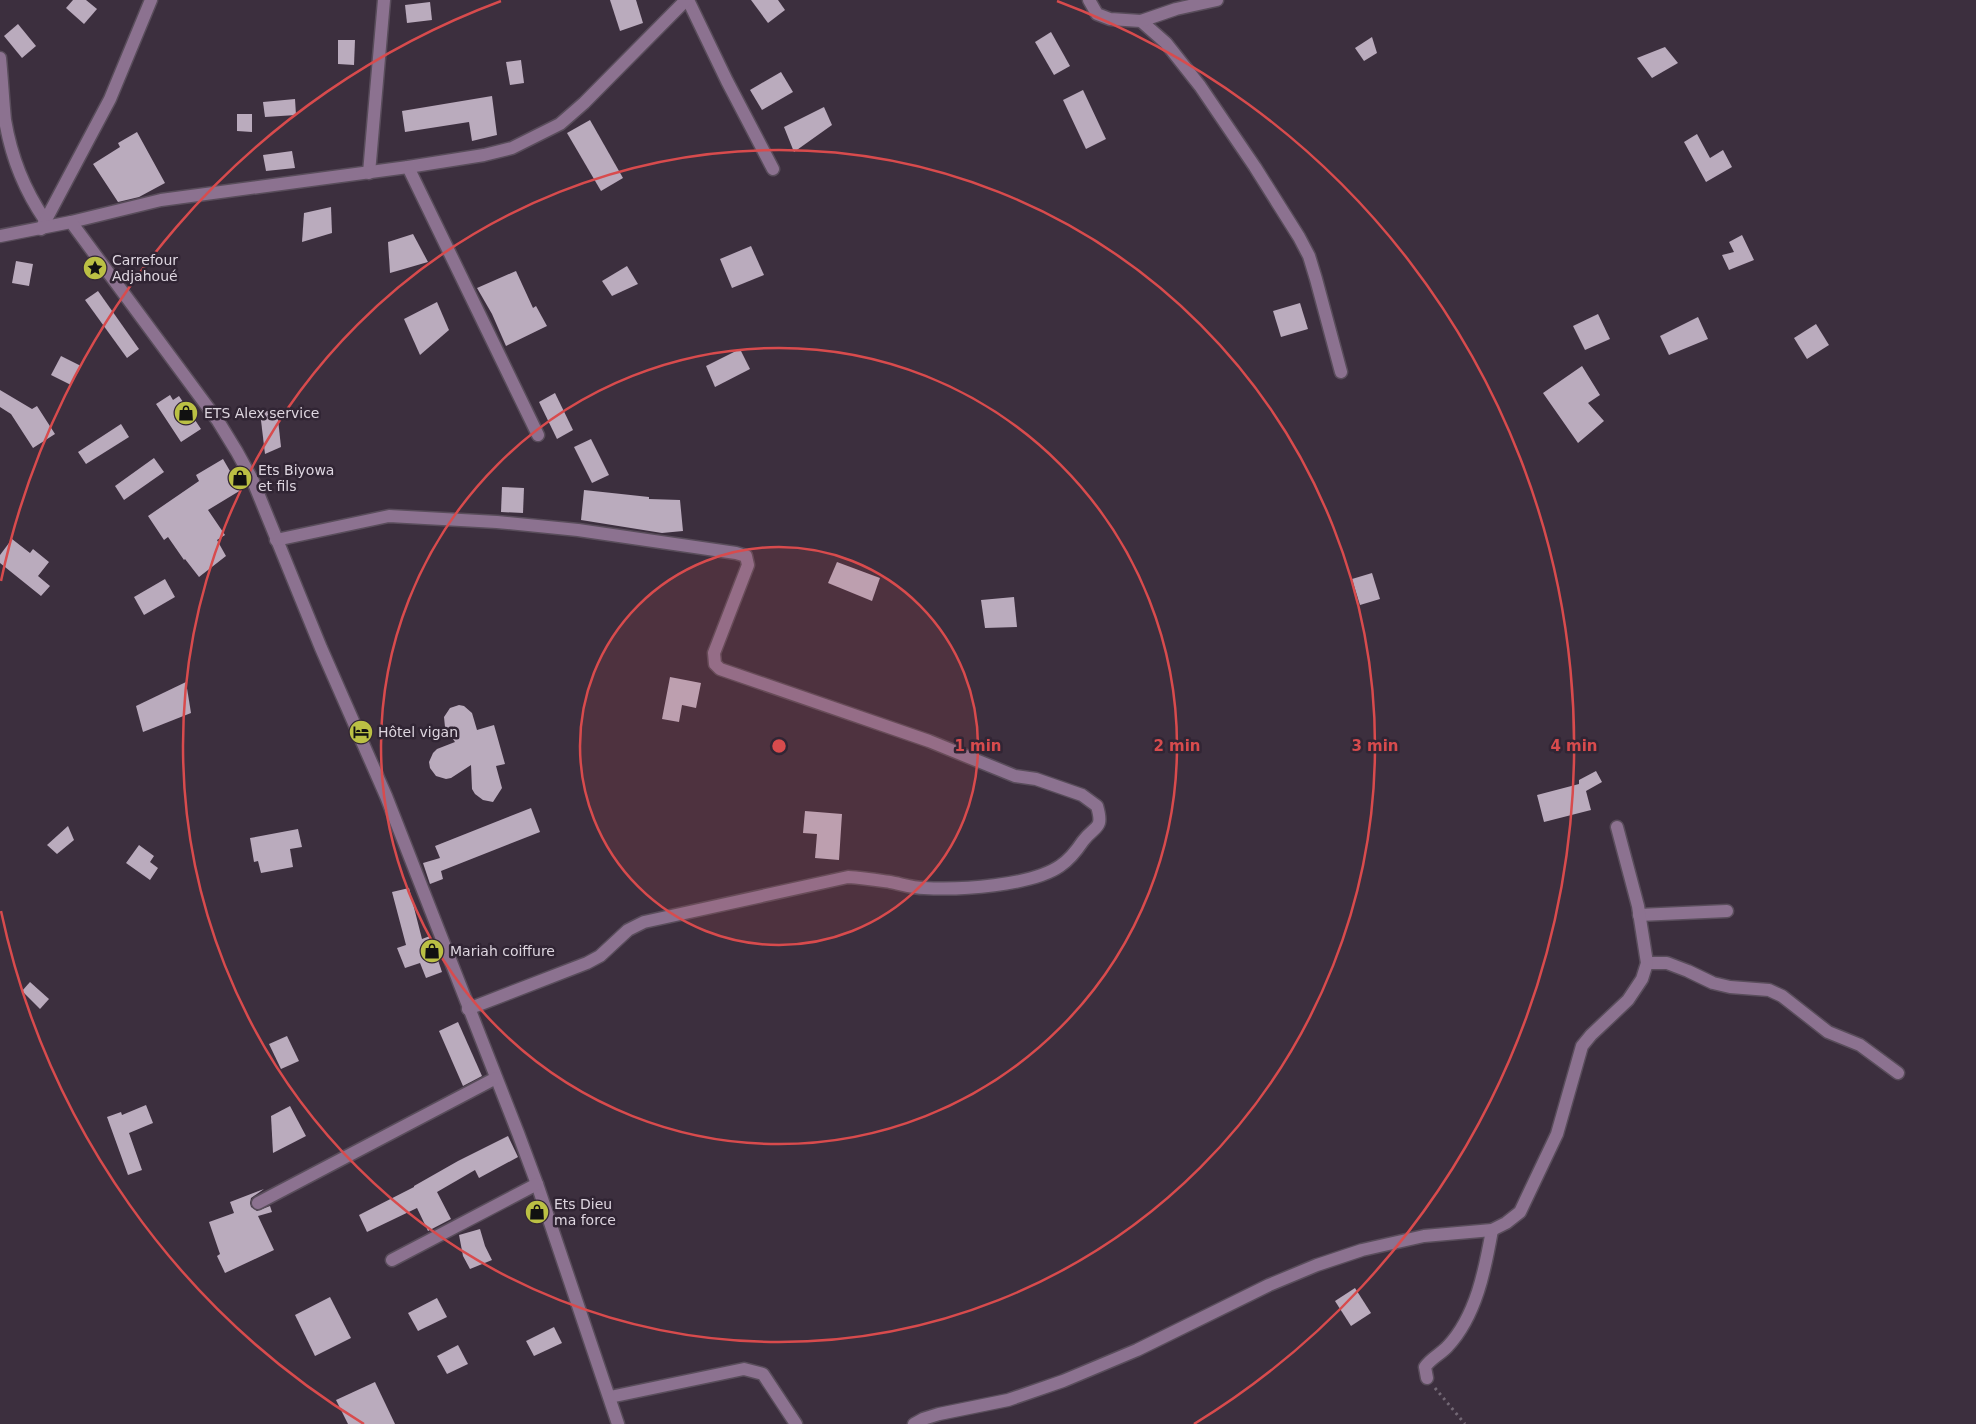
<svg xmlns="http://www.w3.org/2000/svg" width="1976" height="1424" font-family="'DejaVu Sans',sans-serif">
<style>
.building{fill:#baabbd}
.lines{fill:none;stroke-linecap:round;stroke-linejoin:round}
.minor-casing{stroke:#594d5b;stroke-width:15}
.path{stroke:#736875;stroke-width:3;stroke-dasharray:2.5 4;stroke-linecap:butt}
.minor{stroke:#8c7290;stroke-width:12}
.ring{fill:none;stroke:#d84b4d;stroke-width:2.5}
.labels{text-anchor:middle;stroke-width:5;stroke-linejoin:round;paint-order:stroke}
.poi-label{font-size:14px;fill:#ded6e0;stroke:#312534;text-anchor:start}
.centre{fill:#d84b4d;stroke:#312534;stroke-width:2.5}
.ring-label{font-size:15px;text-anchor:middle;font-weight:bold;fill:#d84b4d;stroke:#312534;stroke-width:5;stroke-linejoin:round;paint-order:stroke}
</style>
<rect width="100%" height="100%" fill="#3c2f3e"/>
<g class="building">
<path d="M73,0h13l11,9 -13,15 -18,-16z"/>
<path d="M610,0h26l7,23 -23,8z"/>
<path d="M751,0h27l7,10 -17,13z"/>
<path d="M430,2l2,18 -25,3 -2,-18z"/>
<path d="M18,24l18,22 -14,12 -18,-22z"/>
<path d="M1051,32l19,34 -16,9 -19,-33z"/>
<path d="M1372,37l5,16 -13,8 -9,-13z"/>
<path d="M338,40h17l-1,25 -16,-1z"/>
<path d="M1665,47l13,16 -26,15 -15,-20z"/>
<path d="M521,60l3,23 -14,2 -4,-23z"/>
<path d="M781,72l12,20 -31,18 -12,-20z"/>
<path d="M1083,90l23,49 -20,10 -23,-49z"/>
<path d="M492,96l5,39 -25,6 -3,-19 -64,10 -3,-21z"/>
<path d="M295,99l1,16 -31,2 -2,-15z"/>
<path d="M824,107l8,18 -38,27 -10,-25z"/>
<path d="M237,114h15v18l-15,-1z"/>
<path d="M590,120l33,58 -22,13 -34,-58z"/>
<path d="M137,132l28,51 -26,14 -21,5 -25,-38 27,-17 -2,-4z"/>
<path d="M1697,134l13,24 13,-8 9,17 -26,15 -22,-40z"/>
<path d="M292,151l3,17 -29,3 -3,-16z"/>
<path d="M331,207l1,26 -30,9 2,-29z"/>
<path d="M413,234l15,28 -38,11 -2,-31z"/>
<path d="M1742,235l12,25 -25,10 -7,-15 12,-3 -5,-10z"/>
<path d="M751,246l13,29 -32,13 -12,-29z"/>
<path d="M16,261l17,3 -4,22 -17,-3z"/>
<path d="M627,266l11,18 -26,12 -10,-15z"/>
<path d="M516,271l17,37 3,-2 11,20 -41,20 -14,-32 -15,-26z"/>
<path d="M98,291l41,58 -12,9 -42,-58z"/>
<path d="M437,302l12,28 -29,25 -16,-36z"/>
<path d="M1300,303l8,26 -27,8 -8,-26z"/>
<path d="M1598,314l12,25 -25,11 -12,-24z"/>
<path d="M1698,317l10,22 -39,16 -9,-19z"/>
<path d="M1816,324l13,21 -22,14 -13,-21z"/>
<path d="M740,349l10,20 -35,18 -9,-21z"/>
<path d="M61,356l20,10 -10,19 -20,-10z"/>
<path d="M1582,366l18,29 -12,8 16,18 -26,22 -35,-50z"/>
<path d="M0,390l32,19 5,-3 18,28 -22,14 -22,-34 -11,-7z"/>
<path d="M555,393l18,37 -16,9 -18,-37z"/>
<path d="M170,395l3,5 6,-4 22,33 -20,13 -25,-38z"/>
<path d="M277,410l4,37 -16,7 -5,-42z"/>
<path d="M121,424l8,13 -43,27 -8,-12z"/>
<path d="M591,439l18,36 -17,8 -18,-36z"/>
<path d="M154,458l10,14 -40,28 -9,-14z"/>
<path d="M223,459l18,31 -33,20 17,25 -8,5 9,16 -27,21 -14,-18 -1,1 -16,-23 -4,3 -16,-24 51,-35 -3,-6z"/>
<path d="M502,487l22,1 -1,25 -22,-1z"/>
<path d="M584,490l65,7v2l31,1 3,31 -21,2 -81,-13z"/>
<path d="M12,539l18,14 3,-4 16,13 -11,14 12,10 -9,10 -41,-33v-8z"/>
<path d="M837,562l43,16 -8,23 -44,-18z"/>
<path d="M1372,573l8,26 -20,6 -8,-26z"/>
<path d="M165,579l10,18 -31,18 -10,-18z"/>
<path d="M1014,597l3,30 -32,1 -4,-28z"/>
<path d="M670,677l31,6 -5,25 -14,-3 -3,17 -17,-3z"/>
<path d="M186,682l5,31 -48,19 -7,-26z"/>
<path d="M459,705l5,1 8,7 5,17 17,-5 11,39 -9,2 6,22 -9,14 -10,-2 -8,-6 -3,-5 -1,-24 -20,13 -5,1 -10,-3 -6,-8 -1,-6 4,-9 4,-4 18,-7 -10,-15 -1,-10 6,-9z"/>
<path d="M1596,771l6,11 -16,9 5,19 -47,12 -7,-27 42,-11v-4z"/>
<path d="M531,808l9,24 -99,39 2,8 -13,5 -7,-21 17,-5 -5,-12z"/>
<path d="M805,811l37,3 -3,46 -24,-2 2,-24 -14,-1z"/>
<path d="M68,826l6,14 -17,14 -10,-9z"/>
<path d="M298,829l4,18 -12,2 3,18 -32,6 -3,-12 -4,1 -4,-24z"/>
<path d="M139,845l15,11 -4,6 8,6 -8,12 -24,-17z"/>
<path d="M409,888l13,51 8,-3 12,36 -16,6 -6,-15 -15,5 -8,-20 9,-3 -14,-53z"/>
<path d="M30,982l19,17 -9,10 -18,-18z"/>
<path d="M458,1022l24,54 -19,10 -24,-55z"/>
<path d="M287,1036l12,25 -18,8 -12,-25z"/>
<path d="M146,1105l7,18 -24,10 13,37 -14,5 -21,-58 14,-5 1,3z"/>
<path d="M290,1106l16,30 -33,17 -2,-37z"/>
<path d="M508,1136l10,21 -39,21 -4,-8 -38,22 14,27 -23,12 -11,-23 -50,24 -8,-17 55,-28v-1l44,-25z"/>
<path d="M264,1189l-13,9 -1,5 1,4 6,4 13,-5 2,6 -14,4 16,34 -49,23 -8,-17 3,-2 -11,-32 25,-9 -4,-11z"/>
<path d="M480,1229l5,17 7,14 -22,9 -7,-13 -4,-21z"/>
<path d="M1355,1288l16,25 -20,13 -16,-25z"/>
<path d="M330,1297l21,41 -36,18 -20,-41z"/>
<path d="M437,1298l10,19 -29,14 -10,-18z"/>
<path d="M554,1327l8,16 -28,13 -8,-15z"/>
<path d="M458,1345l10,19 -21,10 -10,-18z"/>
<path d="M375,1382l20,42h-47l-12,-24z"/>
</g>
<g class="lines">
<g class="minor-casing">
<g id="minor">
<path d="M688,0l39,81 46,88"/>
<path d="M1089,0l8,14 13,5 31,2 25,22 34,43 55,81 44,70 10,19 7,23 25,93"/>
<path d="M1141,21l35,-12 41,-9"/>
<path d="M0,58c2,21 3,42 5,62 6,36 20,71 40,100"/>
<path d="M408,167l130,268"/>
<path d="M369,173l15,-173"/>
<path d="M71,222l90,-22 247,-33 76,-12 28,-7 48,-24 24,-21 102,-103"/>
<path d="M41,229l69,-130 41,-99"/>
<path d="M0,236l71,-14 147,199 19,31 16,29 68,167 65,148 132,337 19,51 81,240"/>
<path d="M276,540l113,-24 108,6 81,8 158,23 10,3 2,9 -34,88 1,11 5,5 209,72 86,35 21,3 46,16 15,11c7,24 -2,19 -14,35 -6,9 -14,19 -23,25 -29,20 -101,24 -136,22 -11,0 -23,-4 -34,-6 -14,-2 -27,-4 -42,-5l-204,45 -16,8 -28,26 -13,7 -119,46"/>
<path d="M1639,915l88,-4"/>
<path d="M1647,963h20l21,8 25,12 17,4 39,3 13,6 46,36 32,13 38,28"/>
<path d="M258,1203l238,-125"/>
<path d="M392,1260l145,-76"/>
<path d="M1427,1378l-2,-11c6,-9 16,-13 23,-21 28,-30 37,-76 44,-116"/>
<path d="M610,1397l134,-28 19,5 33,50"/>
<path d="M914,1424l9,-5 16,-5 69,-14 55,-19 74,-31 132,-65 48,-20 45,-15 62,-14 68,-6 14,-7 14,-11 37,-78 25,-88 9,-11 37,-35 14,-21 5,-16 -9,-57 -21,-79"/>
</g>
</g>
<path class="path" d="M1435,1388l30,36"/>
<use href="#minor" class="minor"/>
</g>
<circle cx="779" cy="746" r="199" fill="#d84b4d" fill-opacity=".12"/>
<g class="ring">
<circle cx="779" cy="746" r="199"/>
<circle cx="779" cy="746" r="398"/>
<circle cx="779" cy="746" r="596"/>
<path d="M364 1424A795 795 0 0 1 1 911M1 581A795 795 0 0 1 501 1M1057 1A795 795 0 0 1 1194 1424"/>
</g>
<defs>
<g id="sight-disc" transform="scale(1.25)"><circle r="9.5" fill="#bbc044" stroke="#312534"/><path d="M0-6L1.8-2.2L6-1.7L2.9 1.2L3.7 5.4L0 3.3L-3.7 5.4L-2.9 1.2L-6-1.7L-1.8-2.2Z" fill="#111"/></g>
<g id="shop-disc" transform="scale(1.25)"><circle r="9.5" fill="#bbc044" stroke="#312534"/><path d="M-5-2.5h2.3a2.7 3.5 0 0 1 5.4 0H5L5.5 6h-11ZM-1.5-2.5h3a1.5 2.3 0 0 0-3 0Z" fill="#111"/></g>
<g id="hotel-disc" transform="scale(1.25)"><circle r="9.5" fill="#bbc044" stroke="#312534"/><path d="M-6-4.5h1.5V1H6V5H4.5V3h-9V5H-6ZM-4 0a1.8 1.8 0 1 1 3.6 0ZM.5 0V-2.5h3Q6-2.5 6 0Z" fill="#111"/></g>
</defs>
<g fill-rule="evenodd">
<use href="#sight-disc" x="95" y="268"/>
<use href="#shop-disc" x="186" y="413"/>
<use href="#shop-disc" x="240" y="478"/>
<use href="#hotel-disc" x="361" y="732"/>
<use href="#shop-disc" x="432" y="951"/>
<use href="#shop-disc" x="537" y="1212"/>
</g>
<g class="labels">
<g class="poi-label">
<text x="112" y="265">Carrefour<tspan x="112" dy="16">Adjahoué</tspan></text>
<text x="204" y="418">ETS Alex service</text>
<text x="258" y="475">Ets Biyowa<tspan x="258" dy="16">et fils</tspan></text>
<text x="378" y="737">Hôtel vigan</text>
<text x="450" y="956">Mariah coiffure</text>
<text x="554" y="1209">Ets Dieu<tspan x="554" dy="16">ma force</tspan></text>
</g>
</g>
<circle cx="779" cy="746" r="8" class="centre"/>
<g class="ring-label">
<text x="978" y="751">1 min</text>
<text x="1177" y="751">2 min</text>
<text x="1375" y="751">3 min</text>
<text x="1574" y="751">4 min</text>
</g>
</svg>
